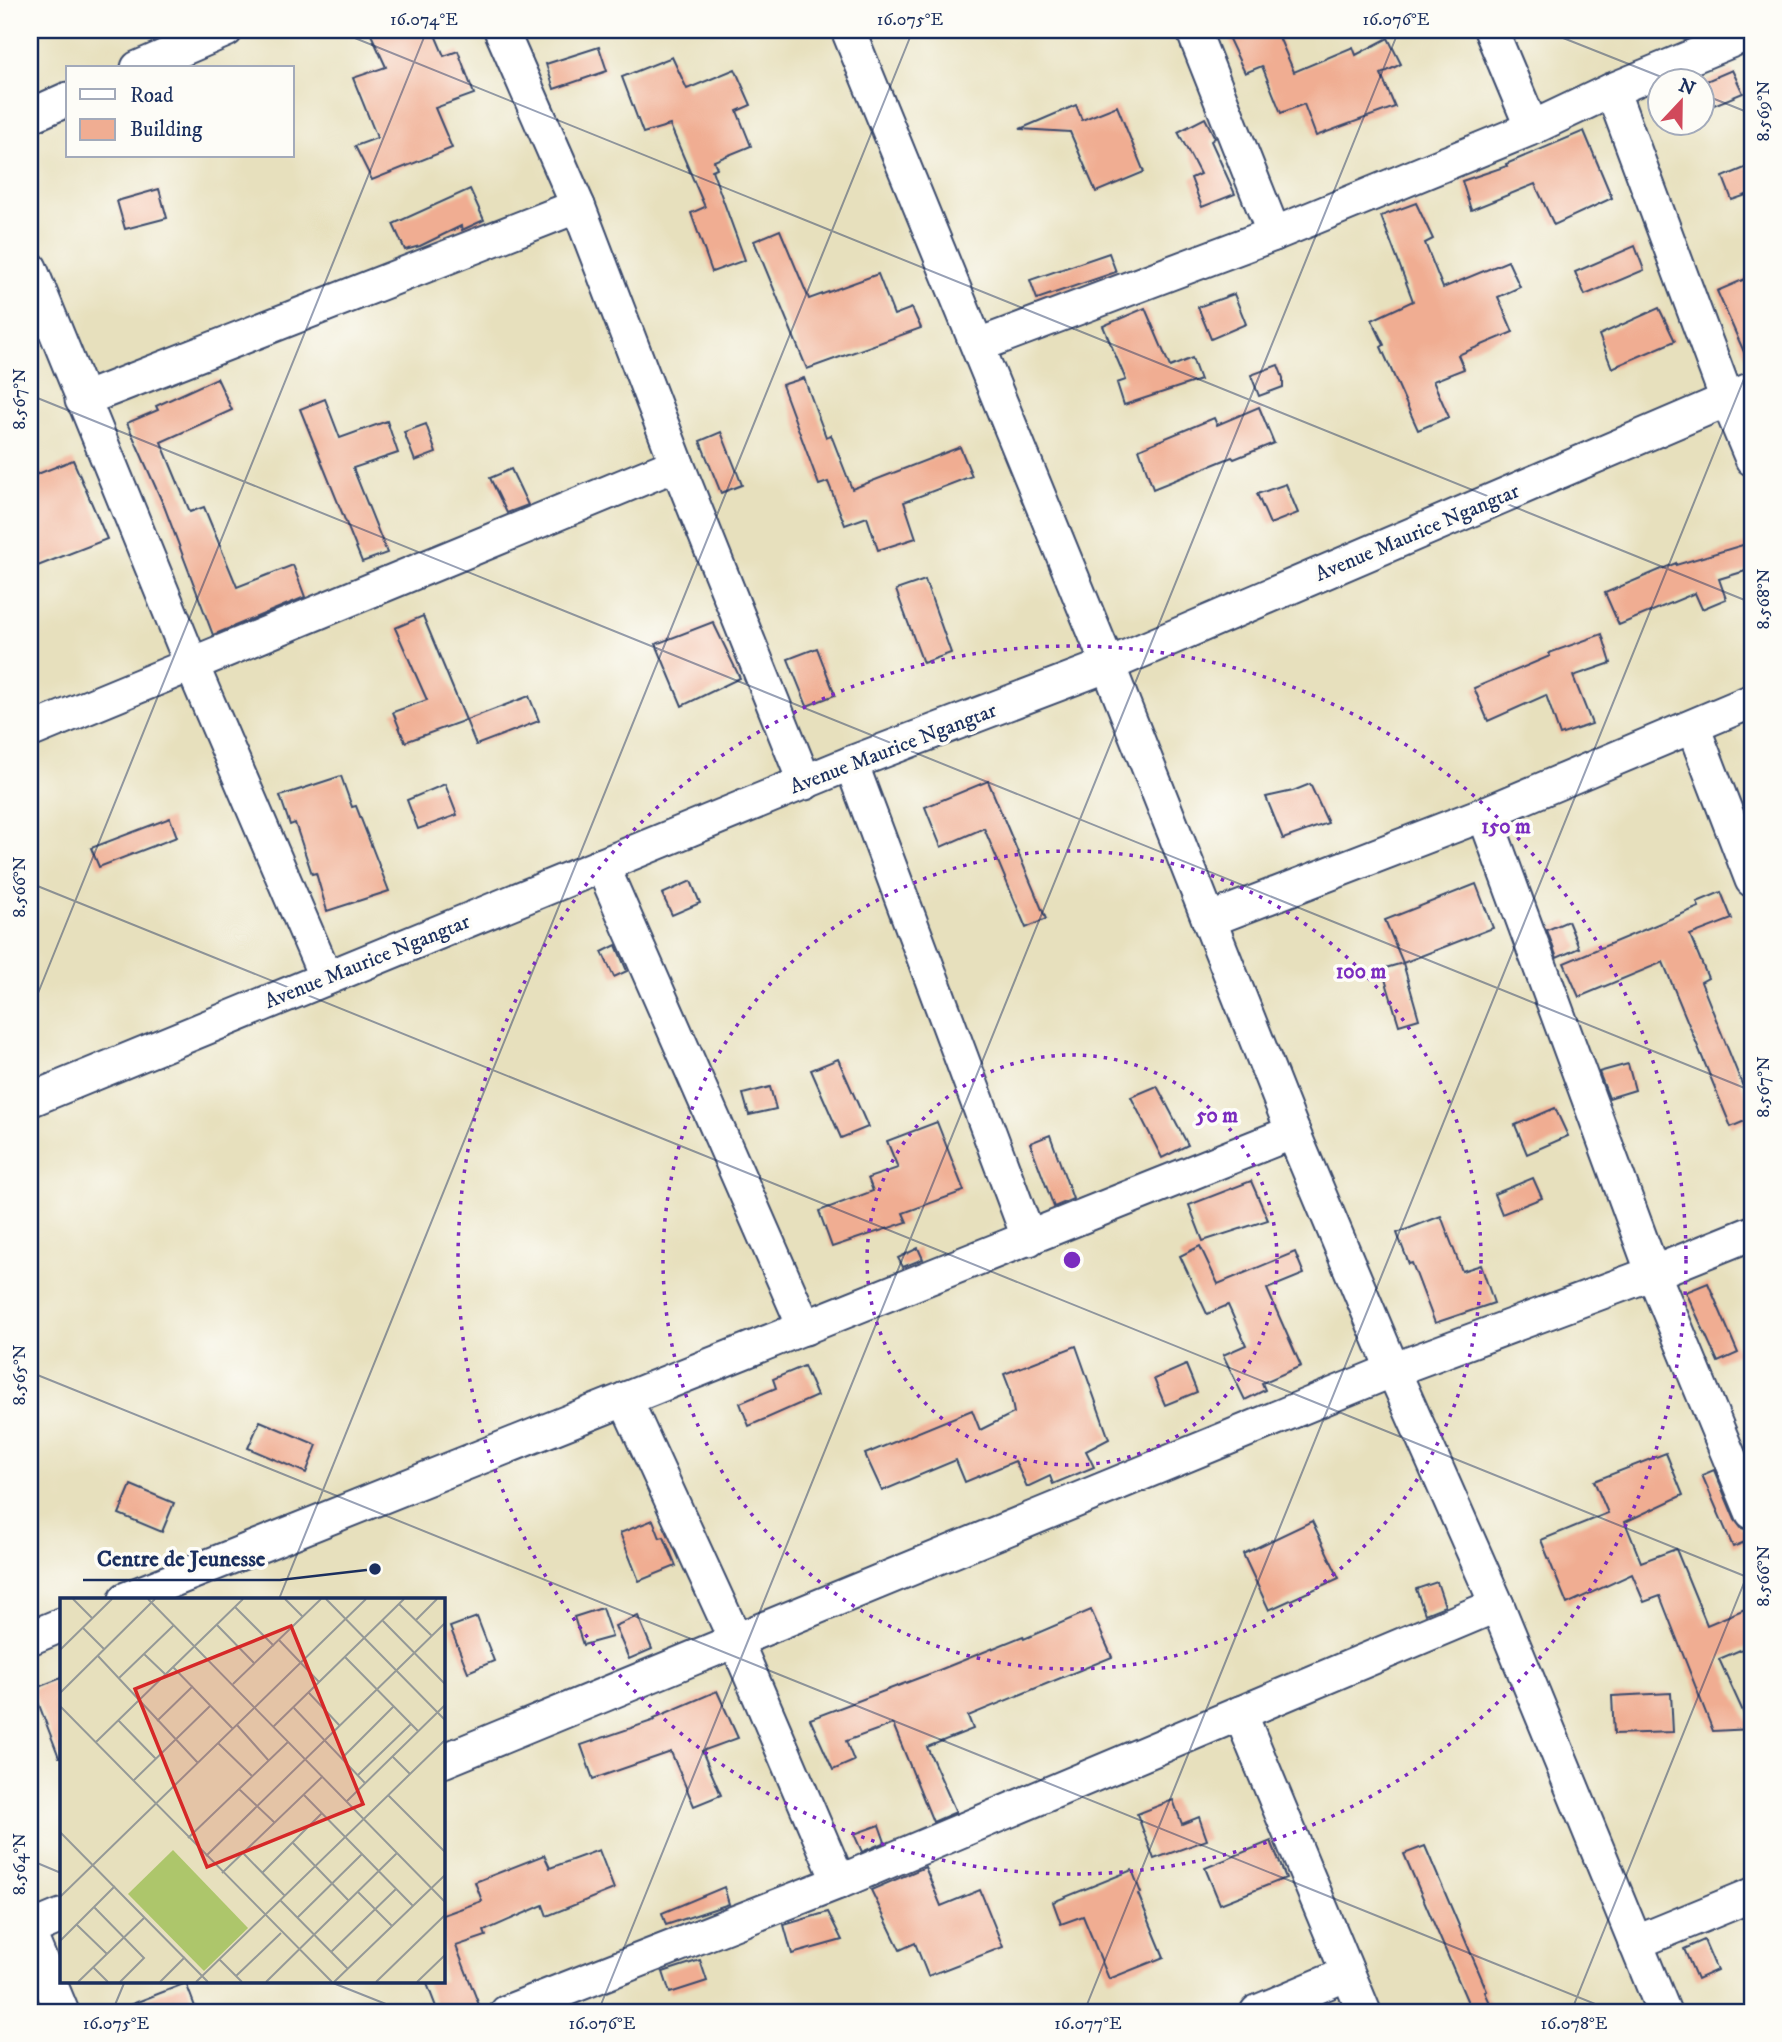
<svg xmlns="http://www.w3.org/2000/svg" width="1782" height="2042" font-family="'IM FELL DW Pica',serif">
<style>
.building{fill:#f0ad92}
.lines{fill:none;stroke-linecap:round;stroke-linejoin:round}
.minor-casing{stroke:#3a4a6c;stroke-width:37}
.minor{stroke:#fff;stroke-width:33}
.ticks{fill:none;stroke:#1b2f5e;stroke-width:2;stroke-opacity:0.45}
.ring{fill:none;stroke:#7b2cbf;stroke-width:3.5;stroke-dasharray:3.5 7}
.labels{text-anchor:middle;stroke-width:7;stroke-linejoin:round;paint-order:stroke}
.street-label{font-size:21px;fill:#1b2f5e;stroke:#fdfcf7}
.inset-road{fill:none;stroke:#959997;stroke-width:2}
.view{fill:#d62828;fill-opacity:0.15;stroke:#d62828;stroke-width:3.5}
.inset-edge{fill:none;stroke:#1b2f5e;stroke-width:3.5}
.centre{fill:#7b2cbf;stroke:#fdfcf7;stroke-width:3.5}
.ring-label{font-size:21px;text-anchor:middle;font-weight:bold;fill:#7b2cbf;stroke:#fdfcf7;stroke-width:7;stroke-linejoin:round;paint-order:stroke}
.leader{fill:none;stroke:#1b2f5e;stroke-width:2.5}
.callout-dot{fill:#1b2f5e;stroke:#fdfcf7;stroke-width:2.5}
.callout-label{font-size:23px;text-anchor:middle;font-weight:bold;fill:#1b2f5e;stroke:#fdfcf7;stroke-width:7;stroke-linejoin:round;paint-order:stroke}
.neatline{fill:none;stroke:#1b2f5e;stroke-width:2.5}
.ticks-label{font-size:18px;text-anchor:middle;fill:#1b2f5e}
</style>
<rect width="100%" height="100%" fill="#fdfcf7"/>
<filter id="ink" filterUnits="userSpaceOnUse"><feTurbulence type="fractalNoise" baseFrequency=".0143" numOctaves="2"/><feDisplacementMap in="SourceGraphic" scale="14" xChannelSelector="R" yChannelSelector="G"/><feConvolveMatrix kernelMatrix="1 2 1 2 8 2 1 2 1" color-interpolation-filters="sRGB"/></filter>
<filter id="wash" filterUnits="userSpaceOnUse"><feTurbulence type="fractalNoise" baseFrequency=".00686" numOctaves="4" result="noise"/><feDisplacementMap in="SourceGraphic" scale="28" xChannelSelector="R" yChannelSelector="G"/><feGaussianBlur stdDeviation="1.57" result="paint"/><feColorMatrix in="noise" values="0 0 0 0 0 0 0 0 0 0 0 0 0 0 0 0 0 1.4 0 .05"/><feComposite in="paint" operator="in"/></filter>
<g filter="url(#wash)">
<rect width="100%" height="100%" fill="#e7e0bd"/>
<g id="blocks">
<g class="building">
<path d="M369,30h64l11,26 14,-5 16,43 -39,14 17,40 -80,32 -17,-34 22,-8 -1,-3 -23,-57 33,-11z"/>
<path d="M1244,30h32l18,42 59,-25 3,8 32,-17 13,26 -20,10 14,33 -79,29 -12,-32 -23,9 -19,-47 -17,7 -17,-36z"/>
<path d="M599,47l8,24 -53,18 -8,-25z"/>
<path d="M672,57l15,32 48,-20 16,36 -14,6 14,35 -37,15 3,7 -5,2 33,90 -33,12 -21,-59 14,-6 -35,-82 -27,8 -21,-56z"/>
<path d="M1732,70l11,23 -29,12 -10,-23z"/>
<path d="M1076,105l6,15 35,-14 27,66 -48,20 -26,-60 -50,-3z"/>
<path d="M1205,118l10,20 -4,3 24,53 -33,13 -11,-29 9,-4 -22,-42z"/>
<path d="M1584,131l28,67 -58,27 -19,-41 -64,26 -9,-29 45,-15 -1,-2z"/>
<path d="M1752,165v28l-20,7 -9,-23z"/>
<path d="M159,189l8,29 -42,11 -8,-28z"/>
<path d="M470,189l14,31 -22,10 -1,-4 -41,20 -15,4 -12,-26z"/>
<path d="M1416,203l17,36 -8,4 18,45 65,-27 12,26 -22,10 15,35 -55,23 6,14 -31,12 16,36 -31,13 -37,-83 3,-2 -12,-25 41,-19 -32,-85z"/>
<path d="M780,230l29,69 69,-25 16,41 18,-7 9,20 -114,41 -53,-128z"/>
<path d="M1635,246l9,24 -59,25 -10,-23z"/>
<path d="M1109,253l7,19 -79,27 -7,-19z"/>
<path d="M1752,276v94l-35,-79z"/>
<path d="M1234,294l12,30 -35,15 -13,-32z"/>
<path d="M1145,308l25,59 22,-9 8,22 -76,25 -7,-22 9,-3 -23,-54z"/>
<path d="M1659,308l16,33 -63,27 -13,-33z"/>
<path d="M1278,365l5,13v9l-24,9 -8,-21z"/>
<path d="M217,378l15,32 -71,32 29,70 14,-5 33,80 56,-22 12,32 -92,38 -49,-129 -37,-83 31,-13 -2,-4z"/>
<path d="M804,378l22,59 5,-2 21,54 108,-42 12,29 -68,26 12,36 -38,12 -11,-33 -22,8 -17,-43 -9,3 -37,-100z"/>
<path d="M325,399l15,39 47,-17 11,32 -45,15 34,85 -25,9 -62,-153z"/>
<path d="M1259,407l15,36 -40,16 -2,-2 -79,32 -14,-40 75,-31 3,7z"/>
<path d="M426,424l10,29 -21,8 -11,-29z"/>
<path d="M721,432l21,53 -21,8 -21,-52z"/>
<path d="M73,460l34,79 -77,30v-92z"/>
<path d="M511,469l17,36 -21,8 -17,-35z"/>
<path d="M1286,484l12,29 -28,11 -13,-30z"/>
<path d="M1746,544l6,25 -33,10 7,20 -24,10 -7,-16 -76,32 -14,-32 71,-30v2z"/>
<path d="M925,580l26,73 -28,10 -27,-73z"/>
<path d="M423,616l43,104 -61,22 -12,-30 34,-12 -32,-72z"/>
<path d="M713,622l27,56 -58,28 -26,-62z"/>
<path d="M1602,634l9,29 -38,13 19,48 -32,11 -14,-40 -58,26 -14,-33 76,-32 -1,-3z"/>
<path d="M817,648l18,47 -28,11 -19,-47z"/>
<path d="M529,696l10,25 -63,24 -10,-25z"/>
<path d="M341,776l11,31 4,-1 33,85 -62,20 -11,-38 -4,1 -17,-51 -5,2 -10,-29z"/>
<path d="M988,781l58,138 -20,9 -42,-100 -43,19 -16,-40z"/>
<path d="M445,784l12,31 -39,14 -11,-29z"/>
<path d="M1310,784l18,39 -45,16 -17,-42 27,-6z"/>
<path d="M170,818l7,19 -78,30 -8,-19z"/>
<path d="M691,881l9,22 -28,12 -10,-21z"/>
<path d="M1476,884l17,44 -90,35 -18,-43z"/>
<path d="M1721,892l11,27 -42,16 18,43 -7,4 51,127v9l-21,9 -68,-165 -84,35 -15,-34 135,-56 -2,-5z"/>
<path d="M1568,921l11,27 -22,10 -10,-28z"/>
<path d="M616,945l11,26 -13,6 -12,-25z"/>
<path d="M1403,963l16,56 -20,6 -17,-56z"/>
<path d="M838,1059l30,68 -27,11 -30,-68z"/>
<path d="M1628,1064l7,26 -26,8 -10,-26z"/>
<path d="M1157,1086l31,59 -26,13 -31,-61z"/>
<path d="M770,1087l6,22 -27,6 -6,-21z"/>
<path d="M1555,1108l13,28 -41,18 -12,-29z"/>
<path d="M937,1122l27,69 -61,22 4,9 -75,25 -13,-36 54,-20 -5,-13 30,-10 -11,-27z"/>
<path d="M1050,1135l23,64 -19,8 -24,-64z"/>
<path d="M1533,1178l9,20 -40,16 -8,-20z"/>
<path d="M1251,1181l17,39 -65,21 -14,-36z"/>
<path d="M1441,1216l21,55 19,-6 13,38 -59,20 -23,-60 -3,1 -12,-31z"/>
<path d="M1200,1246l18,38 77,-32 9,22 -37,15 34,77 -39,17 3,7 -20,10 -22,-45 23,-10 -18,-40 -21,9 -27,-58z"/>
<path d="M918,1248l5,11 -20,8 -5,-9z"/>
<path d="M1708,1283l30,70 -20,9 -32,-70z"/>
<path d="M1076,1346l33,93 -23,12 8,16 -41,17 -3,-8 -23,11 -12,-26 -50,21 -9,-22 -74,31 -17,-37 107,-44 8,20 34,-17 -5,-26 -5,-13z"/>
<path d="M1186,1365l11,27 -32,13 -11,-26z"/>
<path d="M804,1366l13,30 -68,30 -9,-23 36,-15 -3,-9z"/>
<path d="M260,1421l57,24 -11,28 -58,-25z"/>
<path d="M1666,1453l17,42 -58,27 16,40 35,-13 31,76 45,-19v39l-33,14 32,70 -38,2 -53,-135 -16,6 -12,-28 -65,30 -26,-64 67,-27 -14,-32z"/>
<path d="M1714,1470l21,50 6,8 11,3v8l-19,8 -31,-72z"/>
<path d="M131,1485l43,18 -12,29 -43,-18z"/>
<path d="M653,1520l7,18 4,-1 12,29 -37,15 -19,-48z"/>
<path d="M1312,1521l27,57 -70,32 -26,-56z"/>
<path d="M1437,1582l8,24 -20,8 -9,-25z"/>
<path d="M602,1608l10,29 -29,8 -9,-28z"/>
<path d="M1091,1610l21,47 -144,59 5,13 -46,18 29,65 -23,10 -40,-98 -47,17 8,20 -21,9 -23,-51 122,-46 91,-37 1,3z"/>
<path d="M638,1616l14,33 -23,10 -14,-33z"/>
<path d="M477,1617l17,44 -26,11 -18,-45z"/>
<path d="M61,1678v79h-2l-26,-68z"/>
<path d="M717,1691l21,47 -36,13 19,44 -27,11 -23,-54 -78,27 -12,-34 74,-25 -1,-2z"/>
<path d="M1671,1693l2,39 -59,2 -2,-38z"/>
<path d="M1173,1800l9,24 17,-7 8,23 -53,19 -17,-45z"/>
<path d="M879,1825l6,17 -23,10 -8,-18z"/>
<path d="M1271,1841l15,37 -66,26 -15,-36z"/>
<path d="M1425,1846l62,145 -2,1 9,20h-22l-68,-158z"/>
<path d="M599,1850l15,39 -67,27 -4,-11 -59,26 2,5 -30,10 23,59 -17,7h-24l-12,-31h17v-66l39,-14 -7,-19 69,-27 6,13z"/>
<path d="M925,1867l16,39 39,-16 23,57 -75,29 -13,-33 -15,7 -29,-60z"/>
<path d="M1132,1870l9,23 -3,1 26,63 -55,22 -26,-63 -22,8 -8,-22z"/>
<path d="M724,1887l5,17 -63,21 -4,-12z"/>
<path d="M828,1912l14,28 -50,14 -8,-29z"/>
<path d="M1704,1940l13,30 -20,9 -13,-30z"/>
<path d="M700,1960l7,21 -37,12 -7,-21z"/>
<path d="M186,1983l11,29h-83v-1z"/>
</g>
</g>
</g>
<g filter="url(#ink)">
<use href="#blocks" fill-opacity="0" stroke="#3a4a6c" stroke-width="2"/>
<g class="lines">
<g class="minor-casing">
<g id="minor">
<path d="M501,30l77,176 99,258 128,319"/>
<path d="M848,30l260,635 185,467 100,238 104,235 167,407"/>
<path d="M1193,30l81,204"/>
<path d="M1491,30l41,98"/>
<path d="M138,68l88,-38"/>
<path d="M1612,90l115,309 25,60"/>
<path d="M30,116l38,-17"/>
<path d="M30,268l161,395 135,315"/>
<path d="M979,345l295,-111 258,-106 80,-38 140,-58"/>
<path d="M82,400l496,-194"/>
<path d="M1693,727l59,153"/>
<path d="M30,731l647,-267"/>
<path d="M851,763l178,476"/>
<path d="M1484,814l169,459 99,239"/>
<path d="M602,865l203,463"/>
<path d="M1209,920l275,-106 268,-113"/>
<path d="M30,1100l821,-337 257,-98 644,-276"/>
<path d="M625,1399l111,242 103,241"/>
<path d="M126,1599l1167,-467"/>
<path d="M30,1638l31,-13"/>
<path d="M1240,1713l124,299"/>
<path d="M443,1761l950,-391 260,-97 99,-40"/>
<path d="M30,1929l31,-13"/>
<path d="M30,1935l32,77"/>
<path d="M1635,1943l117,-48"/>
<path d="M507,2012l332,-130 658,-277"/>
<path d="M1257,2012l90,-38"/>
</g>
</g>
<use href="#minor" class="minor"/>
</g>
</g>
<path class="ticks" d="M335,30l1417,573M1543,30l126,50M1702,94l50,20M30,395l1722,696M30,883l1722,696M30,1013l397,-983M30,1372l1585,640M279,1599l634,-1569M30,1860l31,13M328,1981l78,31M112,2012l13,-31M598,2012l801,-1982M1084,2012l668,-1653M1571,2012l181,-449"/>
<g class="ring">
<circle cx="1072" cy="1260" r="205"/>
<circle cx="1072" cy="1260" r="409"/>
<circle cx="1072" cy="1260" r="614"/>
</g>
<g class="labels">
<g class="street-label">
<text transform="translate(1417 532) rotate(-23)" y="7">Avenue Maurice Ngangtar</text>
<text transform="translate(893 748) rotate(-21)" y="7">Avenue Maurice Ngangtar</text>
<text transform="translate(367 961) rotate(-22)" y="7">Avenue Maurice Ngangtar</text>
</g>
</g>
<g transform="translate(60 1598)">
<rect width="385" height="385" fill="#e7e0bd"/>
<path d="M113,252l75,78 -44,43 -76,-77z" fill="#adc66b"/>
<path class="inset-road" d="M13,1l20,20M88,1l297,303M225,1l18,18M266,1l119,121M339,6l33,32M175,9l39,39M356,22l21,-21M323,23l62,63M157,27l38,39M23,30l21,21M219,42l40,42M0,52l52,-51M84,56l21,20M38,58l100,107M285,59l73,74M113,69l60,62M59,80l55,-53M173,86l88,-85M0,95l95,-94M249,95l31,33M0,108l272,276M234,110l71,75M58,122l38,39M97,123l36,-35M177,127l32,36M213,129l131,-128M36,144l147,-143M158,145l34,33M332,158l18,18M281,161l53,-53M298,177l53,-51M73,183l78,-76M179,191l36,34M244,197l109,111M328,197l57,57M287,203l98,-96M0,234l148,150M128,240l100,-96M233,245l56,58M183,255l42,43M146,258l239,-233M162,275l101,-97M202,275l60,-60M298,294l34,34M0,299l306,-298M220,302l68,69M34,309l50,51 -24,24M237,320l65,-64M16,326l31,30M0,343l55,-55M271,354l65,-63M159,361l23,23M33,369l15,15M176,378l45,-43M18,384l67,-65M100,384l25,-25M136,384l249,-242M206,384l131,-129M274,384l111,-107M316,384l69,-67M357,384l28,-27"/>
<path class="view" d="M231,28l72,178 -156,63 -72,-178z"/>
<rect width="385" height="385" class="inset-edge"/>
</g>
<circle cx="1072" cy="1260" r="10" class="centre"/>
<g class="ring-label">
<text x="1506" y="833">150 m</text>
<text x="1361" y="978">100 m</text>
<text x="1217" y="1122">50 m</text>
</g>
<path class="leader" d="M375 1569L280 1580H83"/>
<circle class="callout-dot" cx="375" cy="1569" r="7"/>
<g class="callout-label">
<text x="181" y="1566">Centre de Jeunesse</text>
</g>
<rect width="1782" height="2042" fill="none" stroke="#fdfcf7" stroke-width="77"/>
<rect x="66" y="66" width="228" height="91" fill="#fdfcf7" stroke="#a3aaba" stroke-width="2"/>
<rect x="80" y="89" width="35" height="10" fill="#ffffff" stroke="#a3aaba" stroke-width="2"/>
<text x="130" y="102" font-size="21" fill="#1b2f5e">Road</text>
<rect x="80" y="119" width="35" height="21" fill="#f0ad92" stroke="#a3aaba" stroke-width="2"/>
<text x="130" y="136" font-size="21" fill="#1b2f5e">Building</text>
<g transform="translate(1681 102) rotate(22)"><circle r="33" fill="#fdfcf7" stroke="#a3aaba" stroke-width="2"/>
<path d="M0-5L12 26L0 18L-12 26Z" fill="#d1495b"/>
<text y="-10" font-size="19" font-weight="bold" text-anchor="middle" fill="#1b2f5e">N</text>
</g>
<rect x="38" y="38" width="1706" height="1966" class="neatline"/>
<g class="ticks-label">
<text x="424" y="25">16.074°E</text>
<text x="910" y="25">16.075°E</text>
<text x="1396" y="25">16.076°E</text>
<text transform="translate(1763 111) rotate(-90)" y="6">8.569°N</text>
<text transform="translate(19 399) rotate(-90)" y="6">8.567°N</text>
<text transform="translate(1763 599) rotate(-90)" y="6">8.568°N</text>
<text transform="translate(19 887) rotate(-90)" y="6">8.566°N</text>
<text transform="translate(1763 1087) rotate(-90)" y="6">8.567°N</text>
<text transform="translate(19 1375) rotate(-90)" y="6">8.565°N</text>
<text transform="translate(1763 1576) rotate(-90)" y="6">8.566°N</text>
<text transform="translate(19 1864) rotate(-90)" y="6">8.564°N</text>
<text x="116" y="2029">16.075°E</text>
<text x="602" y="2029">16.076°E</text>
<text x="1088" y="2029">16.077°E</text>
<text x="1574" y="2029">16.078°E</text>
</g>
</svg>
